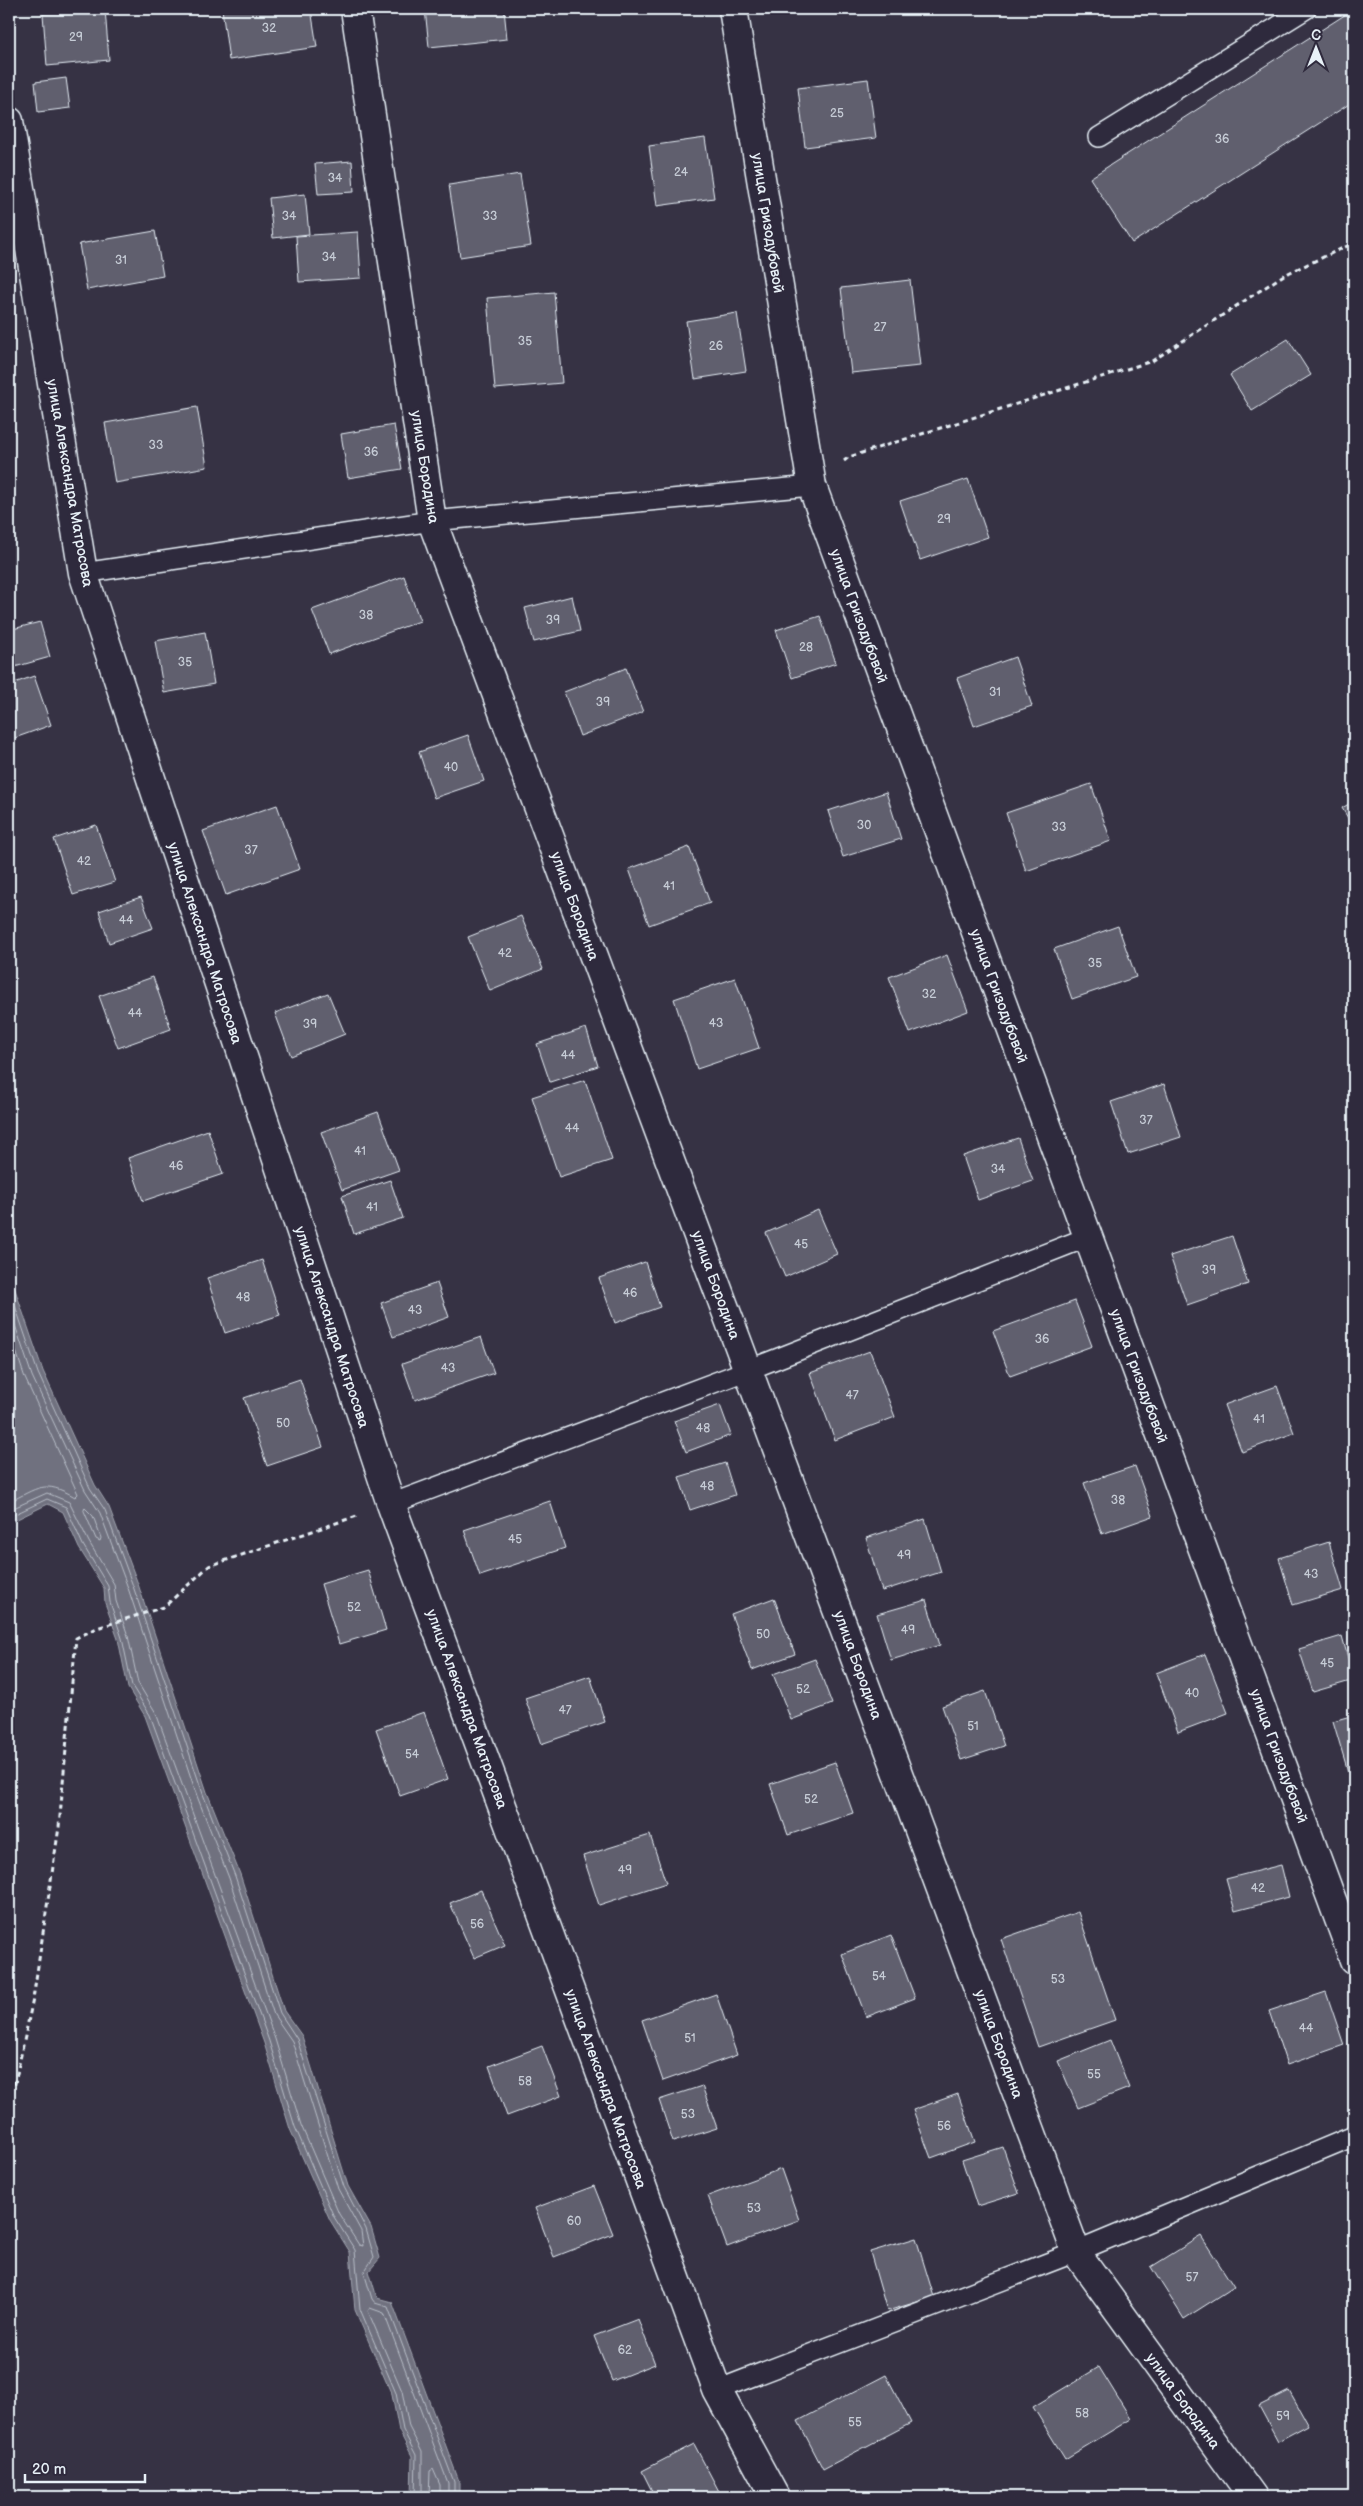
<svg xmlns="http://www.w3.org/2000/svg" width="1363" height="2506" font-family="'Balsamiq Sans',sans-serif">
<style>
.water{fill:#70717f;stroke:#a0a4af}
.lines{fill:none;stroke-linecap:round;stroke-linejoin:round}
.shore{stroke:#b8bec8;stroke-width:1}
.building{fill:#605e6e;stroke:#e8f1f8}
.service-casing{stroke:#e8f1f8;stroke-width:22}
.minor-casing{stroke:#e8f1f8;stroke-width:31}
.path{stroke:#e8f1f8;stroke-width:3;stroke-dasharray:5 4;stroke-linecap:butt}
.service{stroke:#2f2a3d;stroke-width:19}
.minor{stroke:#2f2a3d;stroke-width:28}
.labels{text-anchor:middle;stroke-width:5;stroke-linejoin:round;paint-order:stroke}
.number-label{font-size:12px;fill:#c6ccd6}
.street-label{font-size:15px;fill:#e8f1f8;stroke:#2f2a3d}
</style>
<rect width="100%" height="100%" fill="#363244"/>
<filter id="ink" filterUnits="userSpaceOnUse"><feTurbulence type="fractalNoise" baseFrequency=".02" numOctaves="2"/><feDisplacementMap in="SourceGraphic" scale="10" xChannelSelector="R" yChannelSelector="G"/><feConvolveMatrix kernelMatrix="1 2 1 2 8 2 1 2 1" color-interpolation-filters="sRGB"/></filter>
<g filter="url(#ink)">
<path class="water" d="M9,1272l34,99 52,114 14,22 29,77 69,208 33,82 44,137 18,25 46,150 23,41 9,31 -11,13 8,27 15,4 67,179v16h-48l1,-41 -13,-25 -7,-36 -37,-85 -5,-58 -20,-32 -40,-91 -26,-86 -119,-327 -17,-28 -10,-49 -13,-36 -1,-15 -25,-40 -16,-36 -15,-8 -39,19z"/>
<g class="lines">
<g class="shore">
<path d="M9,1288l29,85 52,115 15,22 28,76 70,208 32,82 45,137 17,26 47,148 22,42 8,28 -10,15 8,27 3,4 13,4 66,175v15"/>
<path d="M9,1307l23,69 53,114 15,23 28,75 69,208 32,82 45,137 18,26 46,148 23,42 2,15 -4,-1 -20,-31 -38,-89 -26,-86 -119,-326 -18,-30 -10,-47 -12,-35 -2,-17 -25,-42 -20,-40 -22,-9 -38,17"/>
<path d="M9,1330l16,48 53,116 -3,3c-31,-18 -37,-9 -66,5"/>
<path d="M85,1508l8,8 8,22 -1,3 -4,-2 -12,-28z"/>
<path d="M9,1517l38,-18 19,8 17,38 25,41 2,16 12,36 10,48 18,29 119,326 26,86 39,90 21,33 5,59 36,84 7,37 13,25 -1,42"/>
<path d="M422,2497v-45l-13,-25 -7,-36 -34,-80 2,-3 14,5 64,170v14"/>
<path d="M429,2497l1,-26 3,-2 7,16v12"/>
</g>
</g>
<g class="building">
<path d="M105,9l4,51 -62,6 -4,-52z"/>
<path d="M222,9h89l6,38 -88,13z"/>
<path d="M425,9h79l3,30 -78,8z"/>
<path d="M1354,9v92l-222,142 -42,-65z"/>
<path d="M66,78l4,30 -32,4 -3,-30z"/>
<path d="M868,79l8,59 -71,9 -7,-59z"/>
<path d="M705,138l9,60 -57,8 -8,-60z"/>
<path d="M352,161l2,31 -36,2 -3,-30z"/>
<path d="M520,174l11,72 -71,11 -11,-72z"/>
<path d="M305,194l4,40 -36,4 -4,-40z"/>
<path d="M155,231l8,45 -76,14 -8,-46z"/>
<path d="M358,232l3,46 -62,4 -3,-46z"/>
<path d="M910,280l10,86 -69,7 -10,-85z"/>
<path d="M554,292l8,91 -67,6 -8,-91z"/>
<path d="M737,313l9,58 -51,8 -9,-58z"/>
<path d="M1288,339l23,36 -59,36 -22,-36z"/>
<path d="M197,407l10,60 -92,16 -10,-60z"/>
<path d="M394,425l8,44 -54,9 -7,-44z"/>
<path d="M9,449l4,26h-4z"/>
<path d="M968,479l20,58 -68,23 -20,-59z"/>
<path d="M404,576l16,45 -91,33 -17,-44z"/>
<path d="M572,596l8,35 -46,11 -9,-34z"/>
<path d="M820,616l16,47 -44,15 -16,-48z"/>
<path d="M40,622l10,35 -39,11 -2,-38z"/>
<path d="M205,632l9,52 -50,9 -9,-52z"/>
<path d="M1015,657l17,49 -58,20 -17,-48z"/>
<path d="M626,668l17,44 -63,24 -16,-44z"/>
<path d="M34,676l17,49 -42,15v-55z"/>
<path d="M468,735l16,46 -50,17 -15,-46z"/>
<path d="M1091,784l20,57 -85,30 -20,-58z"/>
<path d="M886,792l15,47 -58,18 -15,-46z"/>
<path d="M1354,801v27l-12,-20z"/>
<path d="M277,805l23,64 -74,26 -23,-64z"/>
<path d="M96,825l19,57 -42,13 -19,-56z"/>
<path d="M689,847l21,56 -61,22 -20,-56z"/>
<path d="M141,897l12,31 -44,15 -10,-32z"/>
<path d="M521,916l22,53 -53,22 -22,-54z"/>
<path d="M1118,926l18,51 -64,22 -18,-50z"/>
<path d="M947,955l21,56 -58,22 -21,-56z"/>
<path d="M153,977l18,52 -53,19 -19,-52z"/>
<path d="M735,978l24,70 -62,21 -23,-70z"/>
<path d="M328,993l17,41 -54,22 -16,-43z"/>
<path d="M586,1028l12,38 -48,16 -13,-38z"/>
<path d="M585,1080l27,80 -53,17 -27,-80z"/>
<path d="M1164,1084l17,53 -53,17 -17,-52z"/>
<path d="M378,1112l21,58 -57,20 -21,-58z"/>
<path d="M208,1130l15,44 -80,27 -15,-43z"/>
<path d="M1018,1138l15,43 -55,19 -15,-44z"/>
<path d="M390,1180l13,38 -49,16 -12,-38z"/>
<path d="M818,1210l19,44 -52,23 -19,-44z"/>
<path d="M1232,1236l16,48 -61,21 -17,-49z"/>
<path d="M262,1260l18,55 -55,18 -18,-55z"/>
<path d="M645,1262l15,45 -45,16 -16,-45z"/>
<path d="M437,1283l12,34 -56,20 -12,-34z"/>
<path d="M1075,1301l17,45 -82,30 -17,-45z"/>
<path d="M481,1337l13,36 -79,27 -13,-36z"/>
<path d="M870,1351l25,66 -60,23 -25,-67z"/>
<path d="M300,1379l23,68 -56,19 -23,-68z"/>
<path d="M1277,1386l17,47 -52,19 -18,-47z"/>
<path d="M720,1405l11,30 -45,17 -12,-31z"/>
<path d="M725,1463l10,32 -45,15 -11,-33z"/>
<path d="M1135,1466l18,50 -51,18 -18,-51z"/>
<path d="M550,1501l15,47 -85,28 -16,-46z"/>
<path d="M925,1519l16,53 -59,19 -16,-53z"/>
<path d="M1329,1542l14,48 -50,15 -14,-47z"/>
<path d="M368,1570l18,60 -47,14 -18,-60z"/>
<path d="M774,1598l21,56 -43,16 -21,-56z"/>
<path d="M926,1600l14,45 -49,15 -14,-46z"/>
<path d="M1342,1636l12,44 -41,12 -14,-43z"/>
<path d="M1205,1654l23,59 -50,19 -22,-59z"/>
<path d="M815,1659l17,45 -41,16 -18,-46z"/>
<path d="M590,1676l15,46 -64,22 -16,-46z"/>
<path d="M985,1691l19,55 -43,14 -19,-54z"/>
<path d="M424,1712l24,67 -48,17 -24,-67z"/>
<path d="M1354,1715v59l-5,1 -16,-54z"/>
<path d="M835,1762l18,51 -65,22 -18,-51z"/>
<path d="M650,1835l16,48 -67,22 -16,-49z"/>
<path d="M1281,1865l8,32 -54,14 -9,-32z"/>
<path d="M481,1890l24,55 -31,13 -24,-55z"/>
<path d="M1078,1912l37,108 -77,27 -37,-108z"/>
<path d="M891,1935l24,63 -49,19 -24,-63z"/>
<path d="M1326,1992l18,53 -57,20 -18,-54z"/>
<path d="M716,1994l21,61 -74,26 -21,-61z"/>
<path d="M1110,2040l19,48 -51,20 -20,-47z"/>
<path d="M542,2046l19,50 -54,20 -18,-50z"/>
<path d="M702,2086l15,42 -44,14 -14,-42z"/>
<path d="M958,2094l17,48 -44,16 -18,-48z"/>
<path d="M1003,2147l16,46 -42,13 -15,-46z"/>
<path d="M781,2169l18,51 -72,27 -19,-51z"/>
<path d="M594,2186l19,48 -59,23 -19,-49z"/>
<path d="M1201,2236l33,51 -50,32 -33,-52z"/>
<path d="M916,2238l18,59 -47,14 -17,-59z"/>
<path d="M638,2319l17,45 -43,17 -18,-45z"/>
<path d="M1099,2367l32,52 -66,40 -32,-52z"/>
<path d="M886,2375l25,48 -88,46 -25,-48z"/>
<path d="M1289,2391l19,34 -30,16 -19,-35z"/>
<path d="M694,2444l28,53h-67l-13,-26z"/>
</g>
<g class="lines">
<g class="service-casing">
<g id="service">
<path d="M1099,137l207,-128"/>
<path d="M83,573l349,-52 380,-35"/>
<path d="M391,1504l357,-134 340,-133"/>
<path d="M717,2390l359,-138 278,-116"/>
</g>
</g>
<g class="minor-casing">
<g id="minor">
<path d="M355,9l77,512 644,1731 177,245"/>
<path d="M733,9l79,477 542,1474"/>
<path d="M9,121l74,452 308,931 326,886 58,107"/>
</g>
</g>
<g class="path">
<path d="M844,461l5,-4 303,-96 132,-86 70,-32"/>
<path d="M9,2111l24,-112 26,-172 17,-189 21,-10 67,-21 45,-41 148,-50"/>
</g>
<use href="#service" class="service"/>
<use href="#minor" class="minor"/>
</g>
</g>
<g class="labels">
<g class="number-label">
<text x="269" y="32">32</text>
<text x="76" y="41">29</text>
<text x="837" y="117">25</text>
<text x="1222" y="143">36</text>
<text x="681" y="176">24</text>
<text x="335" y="182">34</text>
<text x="289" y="220">34</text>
<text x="490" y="220">33</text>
<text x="329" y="261">34</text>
<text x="121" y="264">31</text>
<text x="880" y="331">27</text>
<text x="525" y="345">35</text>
<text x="716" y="350">26</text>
<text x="156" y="449">33</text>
<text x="371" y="456">36</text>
<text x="944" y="523">29</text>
<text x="366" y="619">38</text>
<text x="553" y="624">39</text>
<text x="806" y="651">28</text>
<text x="185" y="666">35</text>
<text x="995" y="696">31</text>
<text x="603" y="706">39</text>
<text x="451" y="771">40</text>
<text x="864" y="829">30</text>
<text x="1059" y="831">33</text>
<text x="251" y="854">37</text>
<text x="84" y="865">42</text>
<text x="669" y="890">41</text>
<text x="126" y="924">44</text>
<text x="505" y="957">42</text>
<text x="1095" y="967">35</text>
<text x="929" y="998">32</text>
<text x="135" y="1017">44</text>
<text x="716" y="1027">43</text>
<text x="310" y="1028">39</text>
<text x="568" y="1059">44</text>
<text x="1146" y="1124">37</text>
<text x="572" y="1132">44</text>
<text x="360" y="1155">41</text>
<text x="176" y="1170">46</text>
<text x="998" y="1173">34</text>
<text x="372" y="1211">41</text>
<text x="801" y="1248">45</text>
<text x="1209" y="1274">39</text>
<text x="630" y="1297">46</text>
<text x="243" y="1301">48</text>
<text x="415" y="1314">43</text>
<text x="1042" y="1343">36</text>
<text x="448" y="1372">43</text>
<text x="852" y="1399">47</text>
<text x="1259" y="1423">41</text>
<text x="283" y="1427">50</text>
<text x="703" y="1432">48</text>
<text x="707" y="1490">48</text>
<text x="1118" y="1504">38</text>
<text x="515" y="1543">45</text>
<text x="904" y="1559">49</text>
<text x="1311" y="1578">43</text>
<text x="354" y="1611">52</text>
<text x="908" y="1634">49</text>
<text x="763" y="1638">50</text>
<text x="1327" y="1667">45</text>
<text x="803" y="1693">52</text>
<text x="1192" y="1697">40</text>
<text x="565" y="1714">47</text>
<text x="973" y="1730">51</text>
<text x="412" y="1758">54</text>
<text x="811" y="1803">52</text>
<text x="625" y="1874">49</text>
<text x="1258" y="1892">42</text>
<text x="477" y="1928">56</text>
<text x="879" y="1980">54</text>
<text x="1058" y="1983">53</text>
<text x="1306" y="2032">44</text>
<text x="690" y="2042">51</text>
<text x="1094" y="2078">55</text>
<text x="525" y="2085">58</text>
<text x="688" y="2118">53</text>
<text x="944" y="2130">56</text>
<text x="754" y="2212">53</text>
<text x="574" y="2225">60</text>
<text x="1192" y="2281">57</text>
<text x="625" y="2354">62</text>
<text x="1082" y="2417">58</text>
<text x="1283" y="2420">59</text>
<text x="855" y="2426">55</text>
</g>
<g class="street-label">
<text transform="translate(768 223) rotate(81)" y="5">улица Гризодубовой</text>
<text transform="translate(425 467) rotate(81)" y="5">улица Бородина</text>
<text transform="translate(70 483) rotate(80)" y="5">улица Александра Матросова</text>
<text transform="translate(859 616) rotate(70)" y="5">улица Гризодубовой</text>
<text transform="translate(575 906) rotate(70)" y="5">улица Бородина</text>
<text transform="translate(205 943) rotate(72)" y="5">улица Александра Матросова</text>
<text transform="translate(999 996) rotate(70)" y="5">улица Гризодубовой</text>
<text transform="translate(716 1285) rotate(70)" y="5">улица Бородина</text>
<text transform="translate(332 1327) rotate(72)" y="5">улица Александра Матросова</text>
<text transform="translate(1139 1376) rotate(70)" y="5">улица Гризодубовой</text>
<text transform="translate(858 1665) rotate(70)" y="5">улица Бородина</text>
<text transform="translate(467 1709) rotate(70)" y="5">улица Александра Матросова</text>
<text transform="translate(1279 1756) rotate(70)" y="5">улица Гризодубовой</text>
<text transform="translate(999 2044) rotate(70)" y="5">улица Бородина</text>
<text transform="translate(606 2089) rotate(70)" y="5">улица Александра Матросова</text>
<text transform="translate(1183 2401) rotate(54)" y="5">улица Бородина</text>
</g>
</g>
<rect width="1363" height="2506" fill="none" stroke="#2f2a3d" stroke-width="30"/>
<rect x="15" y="15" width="1333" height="2476" fill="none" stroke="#e8f1f8" stroke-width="2" filter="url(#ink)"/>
<g transform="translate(1316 48)" stroke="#2f2a3d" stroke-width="4" paint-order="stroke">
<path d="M0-4L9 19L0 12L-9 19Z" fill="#e8f1f8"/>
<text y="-8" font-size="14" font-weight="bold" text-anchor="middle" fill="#e8f1f8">С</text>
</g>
<path d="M25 2474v8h120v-8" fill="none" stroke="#e8f1f8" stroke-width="2.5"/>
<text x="32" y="2474" font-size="15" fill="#e8f1f8" stroke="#2f2a3d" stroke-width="4" paint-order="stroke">20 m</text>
</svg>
